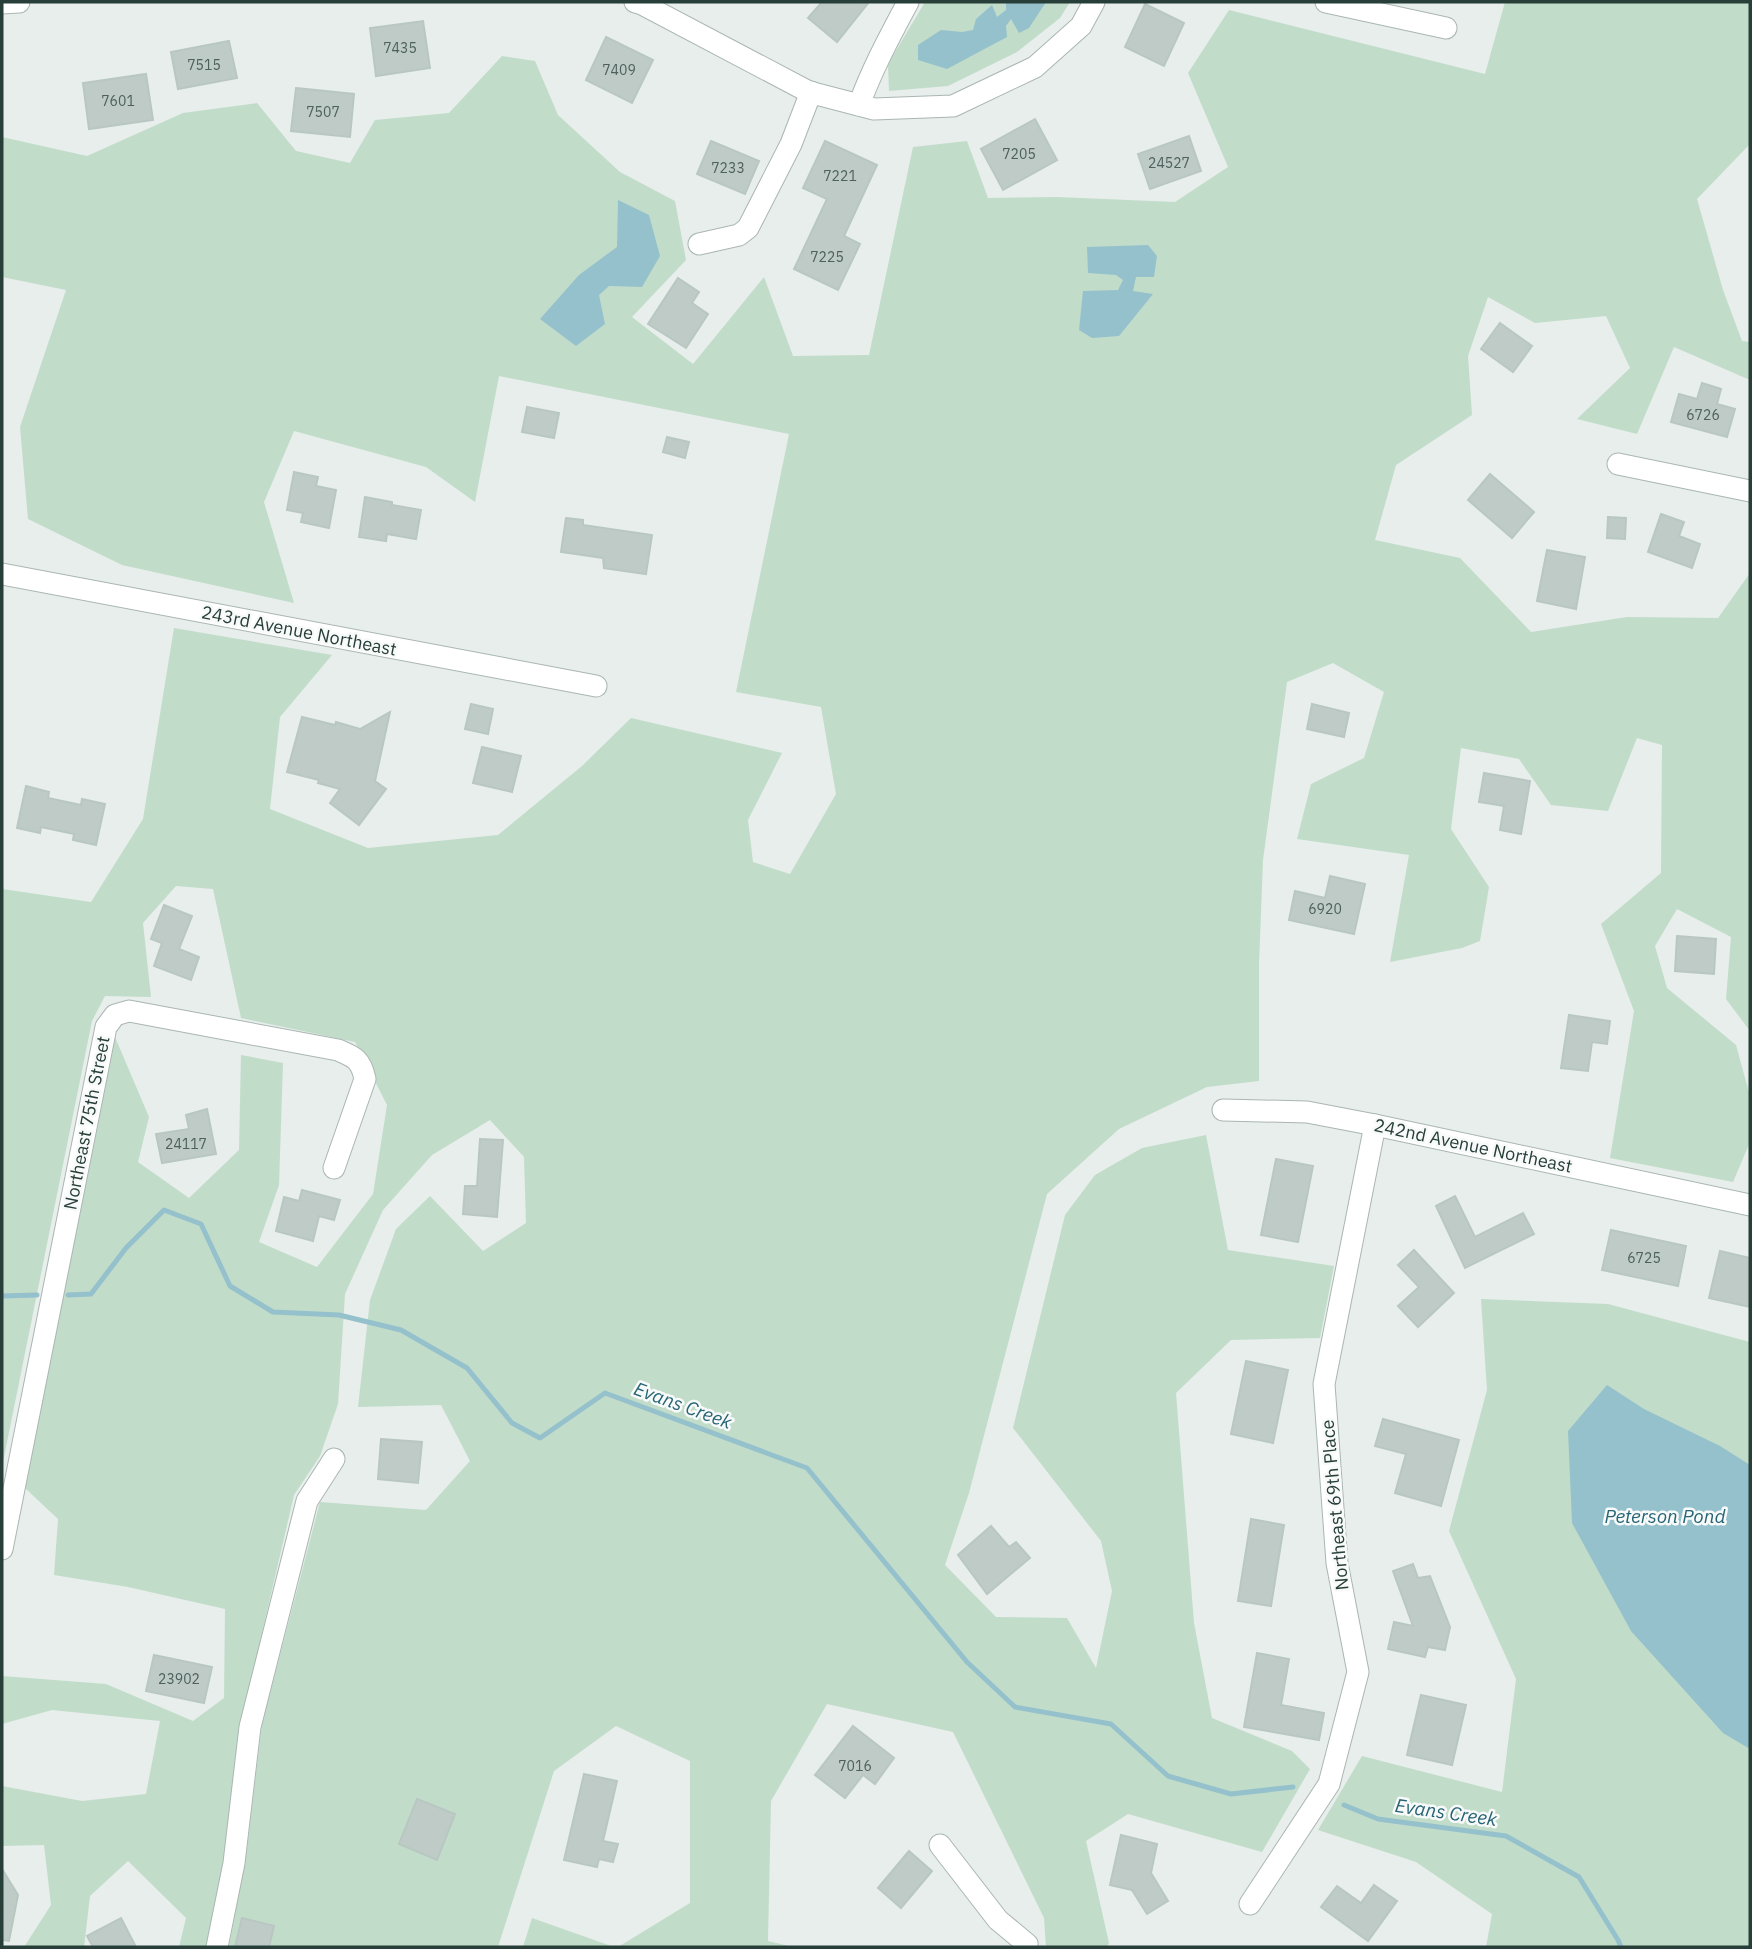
<svg xmlns="http://www.w3.org/2000/svg" width="1752" height="1949" font-family="'IBM Plex Sans',sans-serif">
<style>
.green{fill:#c2dcca}
.water{fill:#95c1cc}
.lines{fill:none;stroke-linecap:round;stroke-linejoin:round}
.stream{stroke:#95c1cc;stroke-width:5}
.building{fill:#bfcbc7;stroke:#b9c7c2;stroke-width:2}
.minor-casing{stroke:#aab6b2;stroke-width:23}
.minor{stroke:#fff;stroke-width:21}
.labels{text-anchor:middle;stroke-width:5;stroke-linejoin:round;paint-order:stroke}
.number-label{font-size:14px;fill:#4d615c}
.street-label{font-size:18px;fill:#273e39;stroke:#f7faf9}
.water-label{font-size:19px;font-style:italic;fill:#276475;stroke:#f7faf9}
</style>
<rect width="100%" height="100%" fill="#e7eeeb"/>
<g class="green">
<path d="M925,2h145l-10,16 -43,34 -69,34 -59,5 -1,-27z"/>
<path d="M1505,2h245v142l-53,55 26,91 19,51 8,1v38l-76,-33 -37,87 -60,-15 53,-51 -24,-52 -71,7 -47,-26 -20,59 4,59 -76,50 -21,75 85,18 71,74 96,-15 91,1 32,-45v458l-24,-32 5,-62 -54,-28 -22,37 12,42 69,57 14,51v46l-17,40 -123,-24 24,-147 -33,-87 60,-51 1,-128 -25,-7 -29,73 -57,-6 -32,-46 -58,-11 -10,81 38,58 -9,54 -18,7 -72,14 19,-107 -112,-16 14,-55 53,-26 20,-66 -51,-29 -46,19 -24,178 -4,104v117l-52,6 -88,42 -72,65 -78,299 -24,72 51,52 71,1 29,50 16,-77 -11,-50 -88,-113 52,-213 30,-40 47,-27 64,-13 22,115 106,16 -14,72 -89,2 -55,53 18,230 18,95 80,33 18,18 -48,83 -134,-38 -42,27 23,102 -2,4h-61l-2,-29 -91,-186 -126,-28 -56,97 -3,140 25,6h-175l72,-44v-142l-74,-35 -62,45 -56,176h-269l18,-98 15,-125 58,-222 106,8 44,-49 -29,-56 -83,2 12,-107 26,-71 34,-33 53,55 43,-28 -2,-66 -34,-37 -58,35 -49,55 -38,84 -7,110 -18,52 -26,39 -54,233 -17,138 -16,81h-28l7,-29 -58,-57 -38,35 -6,51h-60l27,-42 -7,-60 -42,1v-60l80,15 64,-7 14,-73 -108,-11 -50,14v-48l104,8 87,37 31,-23 1,-89 -97,-22 -74,-12 4,-56 -33,-31 90,-451 34,80 -11,45 51,36 50,-48 2,-95 42,8 -4,122 -20,57 58,25 56,-73 14,-89 -32,-63 -114,-24 -28,-129 -37,-3 -33,37 8,74 -46,-1 -13,25 -90,446v-578l89,13 52,-83 31,-191 158,27 -52,62 -10,92 98,39 130,-13 84,-69 49,-48 151,35 -34,67 5,42 37,12 46,-80 -15,-87 -85,-15 53,-258 -290,-58 -24,126 -49,-35 -132,-36 -30,71 30,101 -172,-38 -94,-46 -8,-92 46,-137 -64,-13v-140l85,19 96,-43 74,-10 39,48 54,12 25,-43 74,-7 53,-57 33,5 23,54 62,57 55,29 11,59 -54,57 61,47 71,-87 29,79 76,-1 44,-208 54,-6 21,57 69,-1 118,5 53,-35 -40,-94 41,-63 256,64z"/>
<path d="M1481,1299l127,5 142,38v605h-264l6,-33 -76,-52 -98,-32 44,-74 140,36 14,-113 -67,-148 38,-141z"/>
<path d="M532,1918l82,29h-91z"/>
</g>
<g class="water">
<path d="M1006,2h40l-17,26 -10,5 -8,-14 -5,7 1,11 -60,32 -29,-9v-15l23,-15 21,2 11,-2 3,-11 16,-14 5,12 9,-7z"/>
<path d="M618,200l31,15 11,41 -18,31 -33,-1 -10,9 6,29 -29,22 -36,-27 39,-44 38,-28z"/>
<path d="M1148,245l9,11 -3,21h-18l-3,14 20,3 -34,42 -27,2 -13,-8 4,-39 35,-1 5,-10 -7,-5 -28,-2 -1,-26z"/>
<path d="M1607,1385l37,24 76,37 30,19v284l-27,-16 -92,-102 -59,-108 -4,-92z"/>
</g>
<g class="lines">
<g class="stream">
<path d="M68,1295l23,-1 35,-46 38,-38 37,14 29,62 43,26 66,3 62,15 66,38 45,55 28,15 65,-45 202,75 160,194 48,45 96,17 57,52 63,18 62,-7"/>
<path d="M2,1296l35,-1"/>
<path d="M1344,1805l34,14 128,17 73,41 39,63 3,7"/>
</g>
</g>
<g class="building">
<path d="M822,2h47l-32,40 -29,-24z"/>
<path d="M1145,4l39,19 -20,43 -39,-19z"/>
<path d="M423,21l7,47 -54,8 -6,-48z"/>
<path d="M606,37l47,23 -21,43 -46,-23z"/>
<path d="M229,41l8,37 -59,11 -7,-37z"/>
<path d="M146,74l7,46 -64,9 -6,-46z"/>
<path d="M296,88l58,6 -4,43 -59,-6z"/>
<path d="M1035,119l22,41 -54,30 -22,-41z"/>
<path d="M1189,136l12,35 -51,18 -12,-35z"/>
<path d="M711,141l48,20 -14,33 -48,-20z"/>
<path d="M825,141l52,24 -33,71 16,8 -22,46 -44,-21 33,-70 -24,-11z"/>
<path d="M678,278l21,14 -7,11 16,11 -22,34 -38,-24z"/>
<path d="M1500,323l32,23 -19,26 -32,-23z"/>
<path d="M1702,383l19,6 -4,15 18,5 -8,28 -56,-15 8,-28 18,5z"/>
<path d="M527,407l32,6 -5,25 -32,-6z"/>
<path d="M667,437l22,5 -4,16 -22,-6z"/>
<path d="M294,472l24,5 -2,9 20,4 -7,38 -28,-6 2,-9 -16,-3z"/>
<path d="M1490,474l44,38 -22,26 -44,-38z"/>
<path d="M365,497l27,5v3l29,5 -5,29 -29,-5 -1,7 -27,-4z"/>
<path d="M1661,514l23,8 -5,14 21,8 -8,24 -44,-16z"/>
<path d="M1608,517l18,1 -1,21 -18,-1z"/>
<path d="M566,518l17,2v5l69,10 -6,39 -42,-6 -1,-10 -42,-6z"/>
<path d="M1547,550l38,7 -9,52 -39,-8z"/>
<path d="M471,704l22,5 -5,25 -23,-5z"/>
<path d="M1312,704l37,9 -5,24 -37,-8z"/>
<path d="M390,712l-15,69 11,8 -27,36 -29,-22 10,-14 -22,-6 1,-3 -32,-8 15,-55 33,8 1,-3 24,7z"/>
<path d="M482,747l39,9 -9,36 -39,-9z"/>
<path d="M1484,773l46,8 -9,53 -21,-4 4,-24 -25,-4z"/>
<path d="M26,786l23,6 -1,6 33,7 1,-6 23,5 -9,41 -23,-5 1,-6 -33,-7 -1,6 -23,-5z"/>
<path d="M1330,876l35,8 -11,50 -65,-14 6,-29 30,7z"/>
<path d="M164,905l28,11 -13,33 20,8 -8,23 -37,-14 8,-23 -11,-4z"/>
<path d="M1677,936l39,3 -2,35 -39,-3z"/>
<path d="M1569,1015l41,6 -3,23 -15,-2 -4,29 -27,-3z"/>
<path d="M207,1109l9,45 -54,9 -6,-29 33,-5 -3,-14z"/>
<path d="M480,1139l23,1 -6,77 -34,-3 2,-28h12z"/>
<path d="M1276,1159l37,7 -15,76 -37,-7z"/>
<path d="M302,1190l38,10 -6,20 -15,-4 -6,25 -37,-10 8,-34 15,4z"/>
<path d="M1455,1196l20,41 48,-24 11,21 -69,34 -29,-62z"/>
<path d="M1611,1230l75,16 -8,40 -76,-16z"/>
<path d="M1414,1250l40,43 -36,34 -20,-21 21,-19 -21,-22z"/>
<path d="M1720,1251l30,7v49l-41,-9z"/>
<path d="M1246,1361l42,9 -15,73 -42,-9z"/>
<path d="M1383,1419l76,21 -18,66 -46,-13 11,-39 -31,-8z"/>
<path d="M381,1439l41,3 -4,41 -40,-4z"/>
<path d="M1251,1519l33,6 -13,81 -33,-5z"/>
<path d="M991,1526l18,21 7,-5 14,16 -43,36 -29,-39z"/>
<path d="M1413,1564l5,14 12,-2 20,51 -5,23 -17,-3 -3,10 -37,-8 6,-27 19,4 -20,-55z"/>
<path d="M1257,1653l32,6 -8,46 43,8 -5,27 -75,-13z"/>
<path d="M154,1655l58,12 -8,36 -58,-12z"/>
<path d="M1421,1695l45,10 -14,60 -45,-10z"/>
<path d="M853,1726l41,32 -19,26 -12,-9 -18,23 -30,-23z"/>
<path d="M584,1774l33,7 -14,60 15,3 -5,18 -14,-3 -2,8 -33,-7z"/>
<path d="M417,1799l38,15 -18,46 -38,-16z"/>
<path d="M1121,1835l36,9 -6,29 17,28 -21,13 -15,-24 -22,-5z"/>
<path d="M909,1851l23,20 -31,37 -23,-20z"/>
<path d="M2,1869l16,26 -9,46 -7,-1z"/>
<path d="M1374,1885l23,16 -29,40 -47,-34 16,-21 24,17z"/>
<path d="M121,1918l15,29h-43l-6,-11z"/>
<path d="M242,1918l32,8 -5,21h-34z"/>
</g>
<g class="lines">
<g class="minor-casing">
<g id="minor">
<path d="M635,2l7,2 167,88 65,17 79,-3 82,-39 46,-41 13,-24"/>
<path d="M1326,2l120,26"/>
<path d="M2,3l17,-1"/>
<path d="M859,105c13,-36 31,-69 49,-103"/>
<path d="M699,244l40,-9 9,-7 43,-84 20,-52"/>
<path d="M1618,464l132,27"/>
<path d="M2,574l594,112"/>
<path d="M1223,1110l84,2 68,13 375,80"/>
<path d="M2,1549l104,-522 9,-12 14,-4 209,39c17,7 23,10 27,29l-31,89"/>
<path d="M940,1845l58,75 29,24 -1,3"/>
<path d="M1250,1904l79,-120 29,-112 -21,-109 -13,-179 51,-259"/>
<path d="M217,1947l17,-84 16,-136 57,-226 27,-42"/>
</g>
</g>
<use href="#minor" class="minor"/>
</g>
<g class="labels">
<g class="number-label">
<text x="400" y="53">7435</text>
<text x="204" y="70">7515</text>
<text x="619" y="75">7409</text>
<text x="118" y="106">7601</text>
<text x="323" y="117">7507</text>
<text x="1019" y="159">7205</text>
<text x="1169" y="168">24527</text>
<text x="728" y="173">7233</text>
<text x="840" y="181">7221</text>
<text x="827" y="262">7225</text>
<text x="1703" y="420">6726</text>
<text x="1325" y="914">6920</text>
<text x="186" y="1149">24117</text>
<text x="1644" y="1263">6725</text>
<text x="179" y="1684">23902</text>
<text x="855" y="1771">7016</text>
</g>
<g class="street-label">
<text transform="translate(299 631) rotate(11)" y="6">243rd Avenue Northeast</text>
<text transform="translate(87 1123) rotate(-79)" y="6">Northeast 75th Street</text>
<text transform="translate(1473 1146) rotate(12)" y="6">242nd Avenue Northeast</text>
<text transform="translate(1335 1505) rotate(-95)" y="6">Northeast 69th Place</text>
</g>
<g class="water-label">
<text transform="translate(683 1405) rotate(20)" y="7">Evans Creek</text>
<text x="1665" y="1523">Peterson Pond</text>
<text transform="translate(1446 1812) rotate(8)" y="7">Evans Creek</text>
</g>
</g>
<rect width="1752" height="1949" fill="none" stroke="#273e39" stroke-width="7"/>
</svg>
